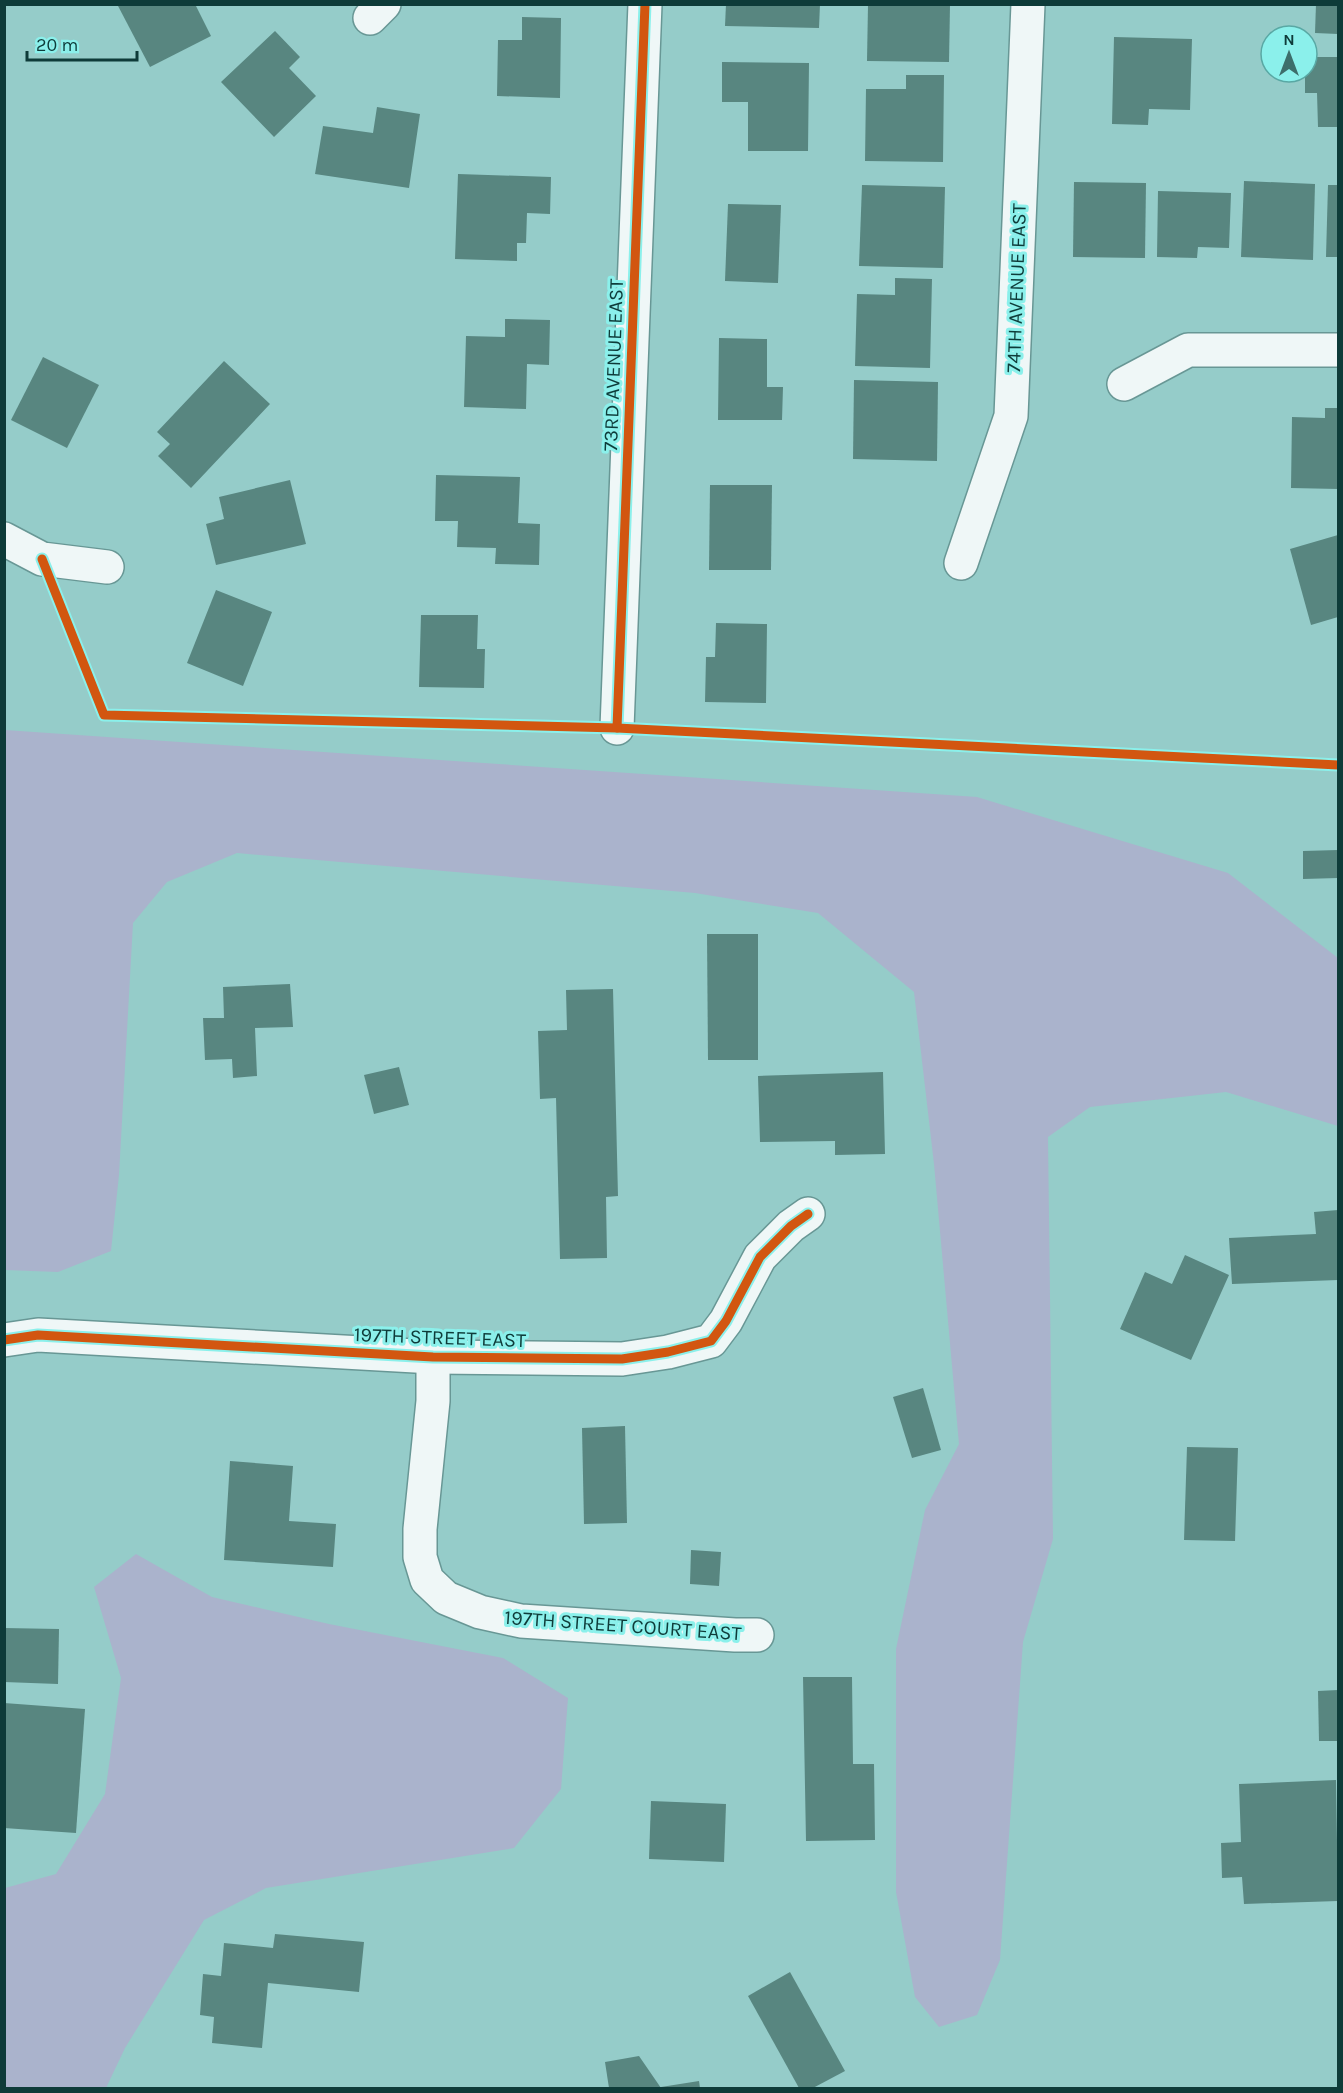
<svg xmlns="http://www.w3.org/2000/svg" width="1343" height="2093" font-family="Karla,sans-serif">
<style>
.green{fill:#aab3cc}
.building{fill:#588680}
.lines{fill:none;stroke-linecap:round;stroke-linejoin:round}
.minor-casing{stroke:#689795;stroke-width:36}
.minor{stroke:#eff7f7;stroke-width:33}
.cycleway-casing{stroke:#8bf0eb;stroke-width:13}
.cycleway{stroke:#d25610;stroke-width:9}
.labels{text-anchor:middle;stroke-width:6;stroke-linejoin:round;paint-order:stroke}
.street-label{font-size:20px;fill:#0e3b39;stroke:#8bf0eb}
</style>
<rect width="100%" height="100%" fill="#95ccc9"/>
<g class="green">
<path d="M5,730l972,67 251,76 110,85v168l-112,-34 -136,15 -42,30 5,402 -30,103 -23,318 -23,55 -38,12 -24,-30 -19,-105v-243l29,-139 34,-66 -25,-280 -20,-172 -96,-79 -123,-20 -458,-40 -70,29 -34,41 -14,252 -8,76 -53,21 -53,-2z"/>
<path d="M136,1554l76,43 117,27 174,34 65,40 -7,91 -47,59 -248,40 -62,32 -79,128 -19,40h-101v-200l51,-14 49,-80 16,-116 -27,-91z"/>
</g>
<g class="building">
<path d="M117,4h78l16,32 -61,31z"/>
<path d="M726,4h94l-1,24 -94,-2z"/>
<path d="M1316,4h22v30l-23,-1z"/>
<path d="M868,5h82l-1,57 -82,-1z"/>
<path d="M522,17l39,1 -1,80 -63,-2 1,-56h24z"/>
<path d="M275,31l25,26 -11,11 27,28 -42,41 -53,-55z"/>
<path d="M1114,37l78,2 -2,71 -41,-1 -1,16 -36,-1z"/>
<path d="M1307,57h31v70h-20l-1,-34h-12v-21h2z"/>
<path d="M722,62l87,1 -1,88h-60v-49h-26z"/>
<path d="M906,75h38l-1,87 -78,-1 1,-72h40z"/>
<path d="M377,107l43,7 -11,74 -94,-14 8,-48 50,7z"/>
<path d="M458,174l93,3 -1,37 -23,-1 -1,30h-9v18l-62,-2z"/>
<path d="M1244,181l71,3 -2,76 -72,-3z"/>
<path d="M1074,182l72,1 -1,75 -72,-1z"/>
<path d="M862,185l83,2 -2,81 -84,-2z"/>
<path d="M1328,185h10v72h-12z"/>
<path d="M1158,191l73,2 -2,55 -31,-1 -1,11 -40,-1z"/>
<path d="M728,204l53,1 -3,78 -53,-2z"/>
<path d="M895,278l37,1 -2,89 -75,-2 2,-72 38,1z"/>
<path d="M505,319l45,1 -1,45 -22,-1 -1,45 -62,-2 2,-71 39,1z"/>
<path d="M719,338l48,1v48h16l-1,33h-64z"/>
<path d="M43,357l56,28 -32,63 -56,-28z"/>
<path d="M224,361l46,43 -79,84 -33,-32 12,-12 -13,-12z"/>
<path d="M854,380l84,2 -1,79 -84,-2z"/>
<path d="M1325,408h13v81l-47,-1 1,-71 33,1z"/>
<path d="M436,475l84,2 -2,46 22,1 -1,41 -44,-1 1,-16 -39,-1 1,-26h-23z"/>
<path d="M290,480l16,64 -90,21 -10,-41 18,-5 -5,-22z"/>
<path d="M710,485h62l-1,85h-62z"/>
<path d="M1338,535v82l-27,8 -21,-76z"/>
<path d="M216,590l56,22 -29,74 -56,-23z"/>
<path d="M421,615h57l-1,34h8l-1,39 -65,-1z"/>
<path d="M716,623l51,1 -1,79 -61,-1 1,-45h9z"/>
<path d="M1338,850v28l-35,1v-28z"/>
<path d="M707,934h51v126h-50z"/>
<path d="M290,984l3,43 -38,1 2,48 -24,2 -1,-19 -27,1 -2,-42h21l-1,-31z"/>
<path d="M613,989l5,207 -12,1 1,61 -47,1 -4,-161 -16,1 -2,-68 29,-1 -1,-40z"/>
<path d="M399,1067l10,38 -35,9 -10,-39z"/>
<path d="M883,1072l2,82 -50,1v-14l-75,1 -2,-66z"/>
<path d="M1338,1210v70l-106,4 -3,-46 87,-4 -2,-22z"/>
<path d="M1185,1255l44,20 -38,85 -71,-31 25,-57 27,12z"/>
<path d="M923,1388l18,62 -29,8 -19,-61z"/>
<path d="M625,1426l2,97 -43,1 -2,-96z"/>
<path d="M1187,1447l51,1 -3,93 -51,-1z"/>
<path d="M230,1461l63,5 -4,55 47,3 -3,43 -109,-7z"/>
<path d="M691,1550l30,2 -2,34 -29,-2z"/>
<path d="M4,1628l55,1 -1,55 -54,-2z"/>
<path d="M803,1677h49l1,87h21l1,76 -69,1z"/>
<path d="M1338,1690v51h-19l-1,-50z"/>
<path d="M4,1703l81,6 -9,124 -72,-5z"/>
<path d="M1336,1780l2,121 -94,3 -2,-27 -20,1 -1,-35 20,-1 -2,-58z"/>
<path d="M651,1801l75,3 -2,58 -75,-3z"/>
<path d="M275,1934l89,8 -5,50 -91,-9 -6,65 -50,-5 2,-26 -14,-2 3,-41 18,2 3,-33 49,5z"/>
<path d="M790,1972l55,99 -32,17h-14l-51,-92z"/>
<path d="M639,2056l22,32h-52l-4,-26z"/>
<path d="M699,2081l1,7h-39v-1z"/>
</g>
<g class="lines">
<g class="minor-casing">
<g id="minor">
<path d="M370,18l14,-14"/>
<path d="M1124,384l64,-34h150"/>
<path d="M4,539l38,20 65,8"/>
<path d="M961,563l50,-147 17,-412"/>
<path d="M617,728l28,-724"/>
<path d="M4,1340l34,-5 395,22 189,2 46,-7 43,-11 15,-20 34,-64 31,-31 17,-12"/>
<path d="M433,1357v44l-13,128v28l7,23 19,18 34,14 41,9 214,14h22"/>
</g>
</g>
<use href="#minor" class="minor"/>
<g class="cycleway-casing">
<g id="cycleway">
<path d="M42,559l62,156 513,13 721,37"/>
<path d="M617,728l28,-724"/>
<path d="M4,1340l34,-5 395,22 189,2 46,-7 43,-11 15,-20 34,-64 31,-31 17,-12"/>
</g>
</g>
<use href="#cycleway" class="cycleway"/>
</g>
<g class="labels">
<g class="street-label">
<text transform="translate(1016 288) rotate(-88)" y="7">74TH AVENUE EAST</text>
<text transform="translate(613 365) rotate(-88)" y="7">73RD AVENUE EAST</text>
<text transform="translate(440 1337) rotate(2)" y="7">197TH STREET EAST</text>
<text transform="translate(623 1625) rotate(4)" y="7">197TH STREET COURT EAST</text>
</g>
</g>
<rect width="1343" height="2093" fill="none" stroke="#0e3b39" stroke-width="12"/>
<g transform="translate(1289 54)"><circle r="28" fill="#8bf0eb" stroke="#59a8a4" stroke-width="1.5"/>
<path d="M0-4.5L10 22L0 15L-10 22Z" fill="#3d6e6b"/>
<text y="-9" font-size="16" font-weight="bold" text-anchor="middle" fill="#0e3b39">N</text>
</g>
<path d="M27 51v9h110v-9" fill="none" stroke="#0e3b39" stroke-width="3"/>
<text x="36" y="51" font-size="18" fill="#0e3b39" stroke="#8bf0eb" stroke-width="4.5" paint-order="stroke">20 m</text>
</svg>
